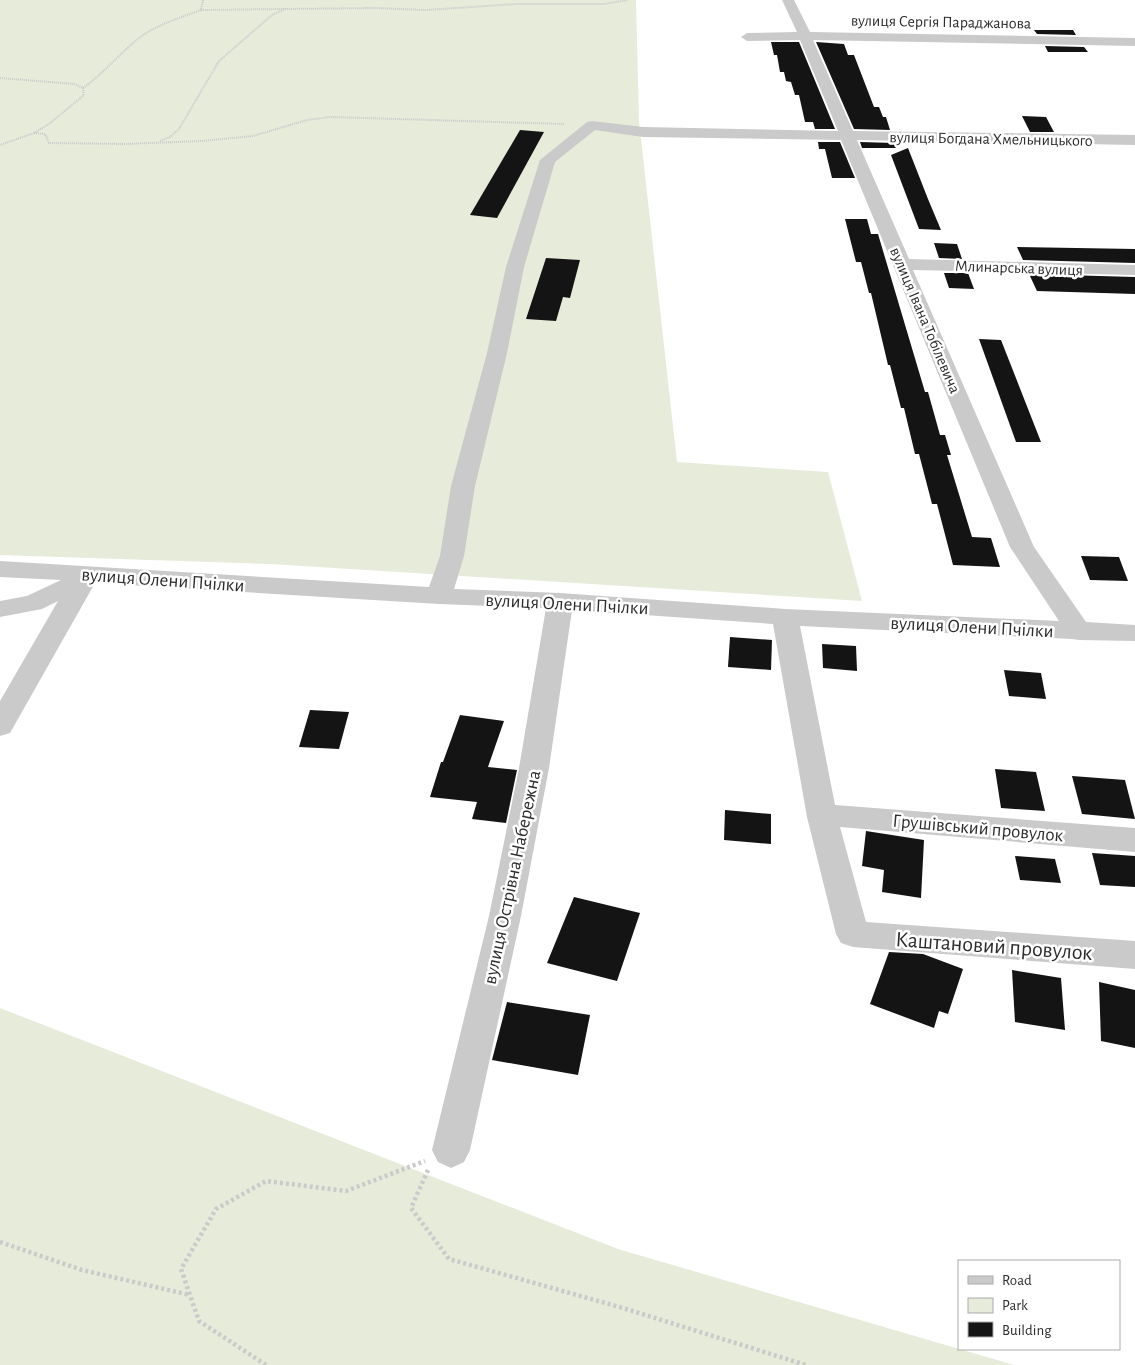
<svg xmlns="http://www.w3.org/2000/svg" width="1135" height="1365" font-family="'Alegreya Sans',sans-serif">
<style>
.green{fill:#e6ebda}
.building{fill:#141414}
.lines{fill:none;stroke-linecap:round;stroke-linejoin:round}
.path-far1{stroke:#cacaca;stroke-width:2;stroke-dasharray:1 1;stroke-linecap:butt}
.path{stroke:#cacaca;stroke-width:4.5;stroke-dasharray:3 3;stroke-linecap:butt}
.minor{fill:#cacaca;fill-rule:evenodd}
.labels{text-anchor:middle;stroke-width:5;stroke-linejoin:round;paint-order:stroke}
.far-street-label{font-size:16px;fill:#2d2d2d;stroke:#fff}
.street-label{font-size:19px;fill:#2d2d2d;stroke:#fff}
.near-street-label{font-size:22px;fill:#2d2d2d;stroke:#fff}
</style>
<rect width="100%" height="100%" fill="#fff"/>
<g class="green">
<path d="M0,0h636l3,121 38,341 151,10 34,129 -591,-37 -271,-9z"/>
<path d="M0,1008l618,241 396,116h-1014z"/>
</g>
<g class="building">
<path d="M1034,30h39l3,5 -39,-1z"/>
<path d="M771,42h28l36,87h-20l-2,-7h-8l-6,-27h-4l-4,-13 -5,-1 -2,-9h-4l-3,-17h-3z"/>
<path d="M816,42l28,2 4,11h6l20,52h5l4,10h3l4,13 -36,-1z"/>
<path d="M1045,46l39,1 4,5h-40z"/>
<path d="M1022,116l24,1 8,15h-24z"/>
<path d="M520,130l24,2 -47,86 -27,-3z"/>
<path d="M818,142h22l15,36h-23l-7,-29h-6z"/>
<path d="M860,142l34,1 2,5h-34z"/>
<path d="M908,148l20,51 13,31 -22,-1 -28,-74z"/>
<path d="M845,219h22l4,15h7l47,158h3l12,43h5l6,20h-4l25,82 19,1 9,29 -47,-2 -16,-61h-5l-13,-50h-4l-11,-46h-3l-11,-43h-2l-17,-72h-2l-8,-31h-5z"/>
<path d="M934,243l23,1 5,15 -23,-1z"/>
<path d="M1017,247l118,2v14l-112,-3z"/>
<path d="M546,258l34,2 -10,38 -7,-1 -7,24 -30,-2z"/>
<path d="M944,273h24l6,16 -25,-1z"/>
<path d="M1029,274l106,3v17l-98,-3z"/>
<path d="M979,339l22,1 40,102h-25z"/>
<path d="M1081,556l38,1 9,24 -38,-1z"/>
<path d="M730,637l42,3 -1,30 -43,-3z"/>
<path d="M822,644l34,2 1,25 -34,-3z"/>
<path d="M1004,670l37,3 5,26 -37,-3z"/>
<path d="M310,710l39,2 -10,37 -40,-2z"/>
<path d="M460,715l44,6 -16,46 29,3 -11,53 -34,-4 5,-17 -47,-5 11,-35h2z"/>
<path d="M995,769l41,3 9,39 -44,-3z"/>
<path d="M1072,776l53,4 10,39 -53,-5z"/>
<path d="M725,810l46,4v30l-47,-4z"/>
<path d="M866,831l58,9 -3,58 -39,-6 2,-22 -22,-4z"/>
<path d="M1092,853l43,3v31l-35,-2z"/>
<path d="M1015,856l40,3 6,24 -41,-3z"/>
<path d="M574,897l66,16 -23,68 -70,-18z"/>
<path d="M889,952l34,2 40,15 -15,45 -9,-3 -5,17 -64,-24z"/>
<path d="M1012,970l49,8 4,52 -50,-8z"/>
<path d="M1099,982l36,8v58l-34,-7z"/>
<path d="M507,1002l83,13 -12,60 -86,-15z"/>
</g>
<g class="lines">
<g class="path-far1">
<path d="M203,0l-2,10 84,-1"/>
<path d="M0,78l74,6 9,4 1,7 -35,29 -15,9 -34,12"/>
<path d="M83,88c20,-14 36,-34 55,-49 17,-14 42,-21 63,-29"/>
<path d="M34,133l11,1 4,9 76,1 77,-3 51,-5 54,-16 23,-3 234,7"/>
<path d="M160,141l10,-4 9,-8 40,-68 53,-46 13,-6 90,-1 51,2 91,-6h87l24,-4"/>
</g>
<g class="path">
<path d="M428,1170l-17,38 38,51 174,49 183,57"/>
<path d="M0,1242l82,28 108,25"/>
<path d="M266,1365l-67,-44 -18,-52 35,-60 50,-28 80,10 79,-30"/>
</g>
<path class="minor" d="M782,0h12l16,32 325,6v8l-322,-6 40,91 282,4v10l-278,-5 52,119 226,6v10l-222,-5 121,277 52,75 49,3v16l-56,-1 -7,-1 -272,-13 35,179 300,23v24l-295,-25 26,95 269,19v28l-282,-22 -12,-4 -5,-9 -29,-117 -34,-193 -201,-14 -23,158 -28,148 -51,234 -6,12 -13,6 -13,-6 -6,-12 57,-234 30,-148 27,-160 -107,-4 -344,-21 -85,150 -10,3v-35l58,-100 -16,8 -42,8v-16l27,-5 34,-16 -61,-3v-16l429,26 11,-31 11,-70 36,-133 19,-86 34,-107 47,-38 5,-1 51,6 195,4 -38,-91 -53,1 -6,-4 6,-4 50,-1zM595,130l48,7 198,3 169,407 49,74 -274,-12 -225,-16 -106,-4 10,-33 11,-70 32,-133 17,-86 31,-105z"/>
</g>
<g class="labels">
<g class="far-street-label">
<text transform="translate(941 21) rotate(1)" y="6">вулиця Сергія Параджанова</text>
<text transform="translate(991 138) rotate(1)" y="6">вулиця Богдана Хмельницького</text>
<text transform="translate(1019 267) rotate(2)" y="6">Млинарська вулиця</text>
<text transform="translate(926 320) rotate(67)" y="6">вулиця Івана Тобілевича</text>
</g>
<g class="street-label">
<text transform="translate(163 579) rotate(4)" y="7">вулиця Олени Пчілки</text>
<text transform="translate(567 603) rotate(3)" y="7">вулиця Олени Пчілки</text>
<text transform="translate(972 626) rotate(3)" y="7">вулиця Олени Пчілки</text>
<text transform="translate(978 827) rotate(5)" y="7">Грушівський провулок</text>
<text transform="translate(511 877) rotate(-78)" y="7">вулиця Острівна Набережна</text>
</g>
<g class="near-street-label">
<text transform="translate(994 945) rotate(4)" y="8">Каштановий провулок</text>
</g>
</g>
<rect x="958" y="1260" width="162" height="90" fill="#ffffff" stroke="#ababab"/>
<rect x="968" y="1276" width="25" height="8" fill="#cacaca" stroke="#ababab"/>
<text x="1002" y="1285" font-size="15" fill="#2d2d2d">Road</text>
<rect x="968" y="1298" width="25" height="15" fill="#e6ebda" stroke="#ababab"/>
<text x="1002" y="1310" font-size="15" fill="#2d2d2d">Park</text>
<rect x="968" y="1322" width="25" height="15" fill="#141414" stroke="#ababab"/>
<text x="1002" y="1335" font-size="15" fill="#2d2d2d">Building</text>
</svg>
